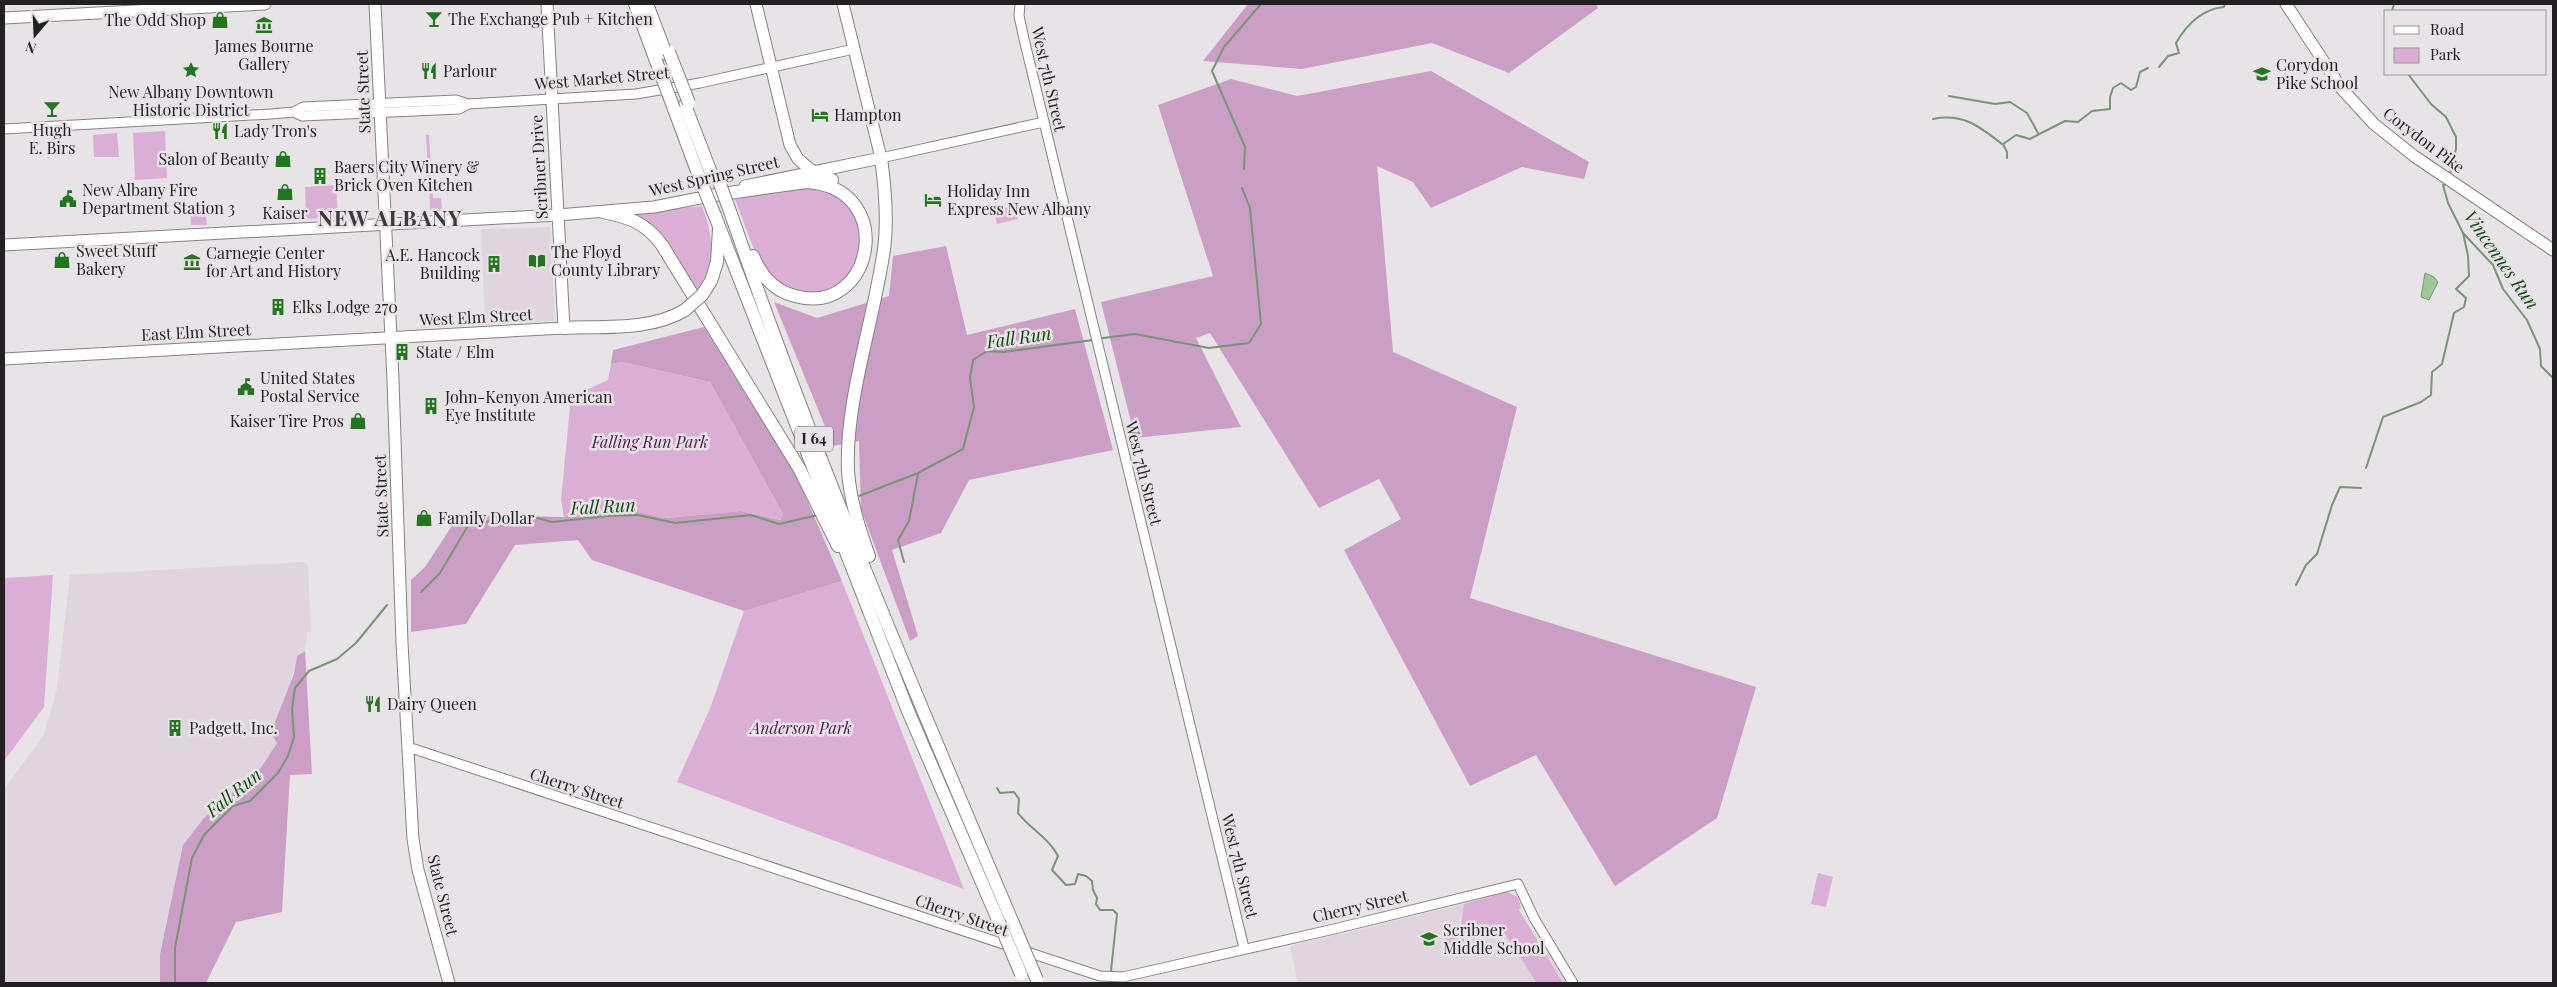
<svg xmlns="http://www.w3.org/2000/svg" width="2557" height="987" font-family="'Playfair Display',serif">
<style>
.built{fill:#e0d5de}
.green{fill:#dbafd5}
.forest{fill:#cb9fc5}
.water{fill:#9fc69b;stroke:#7a9477}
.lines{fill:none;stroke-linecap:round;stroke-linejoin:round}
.stream{stroke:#7a9477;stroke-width:2}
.minor-casing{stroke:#858084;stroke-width:11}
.major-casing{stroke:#858084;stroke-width:13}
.highway-casing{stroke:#858084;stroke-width:14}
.minor{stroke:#fff;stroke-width:9}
.major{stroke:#fff;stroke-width:11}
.highway{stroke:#fff;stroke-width:12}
.highway-bridge-casing{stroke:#858084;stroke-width:14;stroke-linecap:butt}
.highway-bridge{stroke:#fff;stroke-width:12}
.labels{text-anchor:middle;stroke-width:5;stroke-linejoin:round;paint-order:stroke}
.shield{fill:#e8e3e7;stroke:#5d5a5d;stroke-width:1}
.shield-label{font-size:15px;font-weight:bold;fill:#222022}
.poi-label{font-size:16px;fill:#222022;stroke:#e8e3e7;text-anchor:start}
.street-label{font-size:16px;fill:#222022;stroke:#e8e3e7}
.park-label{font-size:16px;font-style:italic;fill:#4b1748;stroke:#e8e3e7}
.water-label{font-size:18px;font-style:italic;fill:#0f470f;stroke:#e8e3e7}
.district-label{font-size:21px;font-weight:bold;letter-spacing:1px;fill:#3d393c;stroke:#e8e3e7}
</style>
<rect width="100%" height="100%" fill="#e8e3e7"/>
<g class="built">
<path d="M550,227l5,94 -70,4 -4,-96z"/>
<path d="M304,562l4,3 3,67h-4l-2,19 -8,5 -20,87 -17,26 -56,49 -21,27 -23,109v29h-156v-194l40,-54 13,-47 13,-113z"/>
<path d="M1506,894l64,89h-272l-8,-37z"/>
</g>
<g class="green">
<path d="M165,131l2,47 -32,2 -2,-47z"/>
<path d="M117,133l2,24h-25l-1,-22z"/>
<path d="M426,135h3l4,63h8l1,13h-12l-1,-30 -3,-1v-7h2z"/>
<path d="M336,185l2,32 -32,2 -1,-32z"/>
<path d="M802,186l23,3 27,19 11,35 -13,33 -19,15 -22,4 -31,-10 -19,-22 -24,-64z"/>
<path d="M205,203l2,22h-16l-1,-18 3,-3z"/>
<path d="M702,206c12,32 14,56 -5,85 -17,-29 -31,-63 -64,-78z"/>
<path d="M1015,206l3,13 -21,5 -3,-13z"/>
<path d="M622,362l88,20 73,132 -1,6 -41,-9 -76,7 -32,-7h-52l-17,6 -3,-17 10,-103 37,-17 3,-16z"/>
<path d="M53,575l-9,132 -40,54v-183z"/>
<path d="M842,581l122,308 -287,-107 34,-76 33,-95z"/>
<path d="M1818,873l15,4 -7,30 -15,-3z"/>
<path d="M1507,892l11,5 3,11 -2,2 44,73 -27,-1 -37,-57 -21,12 4,6 -2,1 -6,-3 -13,-15 3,-22z"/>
<path d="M1458,928l18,18 -19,12 -13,-17 2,-6z"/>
</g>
<g class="forest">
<path d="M1248,4h348l2,4 -89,65 -77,-30 -130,26 -99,-8z"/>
<path d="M1431,71l158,91 -5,17 -62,-12 -91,41 -18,-26 -36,-16 16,186 124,55 -47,191 286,89 -39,131 -102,68 -79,-131 -66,31 -126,-236 57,-31 -22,-40 -60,29 -109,-175 -14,5 45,89 -106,11 -34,-136 112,-26 -55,-171 73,-26 66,17z"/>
<path d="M946,246l21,89 108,-26 38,141 -144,30 -28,53 -49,17 26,86 -8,5 -49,-132 -2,-68 -26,5 -59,-144 43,16 72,-22 4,-40z"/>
<path d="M704,327l93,150 45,104 -98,30 -152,-51 -14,-20 -63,5 -49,79 -55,8v-52l14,-13 34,-52 105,2 17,-6 31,-1 21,1 32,7 76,-7 40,9 2,-6 -73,-132 -88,-20 -11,2 2,-14z"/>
<path d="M305,651l7,123 -22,1 -8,137 -46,10 -30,61h-46v-29l23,-109 21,-27 56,-49 17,-26 -6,-11 23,-58 3,-18z"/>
</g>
<path class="water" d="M2425,273l9,4 4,5 -9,18 -8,-3z"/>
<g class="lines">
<g class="stream">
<path d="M2392,11l2,-7"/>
<path d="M2159,67l9,-11 11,-3 -3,-10c11,-19 26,-34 48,-36l1,-3"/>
<path d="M2408,74l23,30 15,13 10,20v12l-6,25"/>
<path d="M1949,96l46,8 15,-2 17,11 11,20"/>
<path d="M1933,119c30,-6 46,7 69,25"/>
<path d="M2007,158v-6l-4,-8 13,-9 14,4 35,-18 13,1 14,-11 18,-2v-12l3,-9 8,-5 10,7 5,-3 4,-15 8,-4"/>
<path d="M1244,169l1,-22 -33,-76 12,-24 37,-43"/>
<path d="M2446,184l-3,1 5,18 15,30 30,32 10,24 24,31 13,29 1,17 12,12"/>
<path d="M1103,338l32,-4 74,14 40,-5 12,-19 -11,-116 -8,-20"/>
<path d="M2366,468l17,-51 38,-15 10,-7 1,-23 10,-8 12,-51 10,-6 2,-9 -10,-9 13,-13 -1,-20 -5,-23"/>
<path d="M859,496l59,-23 45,-24 11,-42 -4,-29 3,-18 14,-9 17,1 89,-12"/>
<path d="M904,562l-6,-22 11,-19 9,-47"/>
<path d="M2296,585l10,-20 11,-11 15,-49 8,-18 21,1"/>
<path d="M421,592l19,-19 29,-49 61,-8 22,6 56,-6 30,-1 37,8 76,-8 28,9 39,-9"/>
<path d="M997,788l3,5 14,-1 5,7 -1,14c12,16 31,25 40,43l-6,14 14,15 9,-1 3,-10 8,2 6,5 1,9 4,8 -1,6 4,6h13l4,4 -6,57"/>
<path d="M175,983v-35l17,-90 12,-23 29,-29 17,-5 28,-28 10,-17 6,-19 -2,-28 3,-21 14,-17 28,-12 19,-16 31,-38"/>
</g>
<g class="minor-casing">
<g id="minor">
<path d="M1020,4l-1,12 5,23 220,909"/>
<path d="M294,112l8,4 157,-7 9,-5"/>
<path d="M4,129l267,-15 23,-2 9,-5 153,-7 12,4 168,-10 64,-11 154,-34"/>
<path d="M881,158l163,-36"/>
<path d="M408,747l692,229 23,1 211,-48 184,-45 16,34 39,65"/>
</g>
</g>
<g class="major-casing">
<g id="major">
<path d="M375,4l18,376 9,263 11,196 5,31 31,113"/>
<path d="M756,4l34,141 8,14 14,12"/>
<path d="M2286,4l55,84 33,36 40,32 139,94"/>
<path d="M4,18l261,-14"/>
<path d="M745,186l136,-28 -38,-154"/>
<path d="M4,245l554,-30 96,-8 61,-12"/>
<path d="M4,359l560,-31 -17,-324"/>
</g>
</g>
<g class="highway-casing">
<g id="highway">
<path d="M635,4l21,57"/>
<path d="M647,4l19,50"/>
<path d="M685,105l28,73"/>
<path d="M674,109l26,70"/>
<path d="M812,171l20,9"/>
<path d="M715,195l91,-13c93,5 68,136 -11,114 -21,-5 -34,-20 -42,-40"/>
<path d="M603,212c26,5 43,11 59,33l137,223 39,78"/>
<path d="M731,214c83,242 184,479 284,714"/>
<path d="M715,216l193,495 91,211"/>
<path d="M711,281l6,-19 2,-33"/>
<path d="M564,328c38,-2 87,3 121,-18"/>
<path d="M869,556c-10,-27 -19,-56 -21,-85 -3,-71 26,-150 36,-222 4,-29 1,-62 -3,-91"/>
</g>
</g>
<use href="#minor" class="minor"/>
<use href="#major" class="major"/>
<use href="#highway" class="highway"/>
<g class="highway-bridge-casing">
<g id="highway-bridge">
<path d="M669,52l20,51"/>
<path d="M656,61l18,48"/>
<path d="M717,176l14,38"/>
<path d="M700,179l15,37"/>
<path d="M685,310l17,-15 9,-14"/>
<path d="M999,922l22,52"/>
<path d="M1015,928l22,52"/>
</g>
</g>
<use href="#highway-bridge" class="highway-bridge"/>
</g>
<defs>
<g id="bar-bare" transform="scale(1.35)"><path d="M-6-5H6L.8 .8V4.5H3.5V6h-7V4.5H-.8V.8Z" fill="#227620" stroke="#e8e3e7" stroke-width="2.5" paint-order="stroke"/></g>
<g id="shop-bare" transform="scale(1.35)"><path d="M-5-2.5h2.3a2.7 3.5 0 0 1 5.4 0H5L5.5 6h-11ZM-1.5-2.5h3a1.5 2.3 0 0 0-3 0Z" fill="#227620" stroke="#e8e3e7" stroke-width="2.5" paint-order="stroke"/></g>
<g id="museum-bare" transform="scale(1.35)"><path d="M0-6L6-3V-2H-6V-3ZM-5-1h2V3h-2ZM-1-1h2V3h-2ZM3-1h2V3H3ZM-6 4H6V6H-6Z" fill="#227620" stroke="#e8e3e7" stroke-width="2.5" paint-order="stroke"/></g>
<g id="sight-bare" transform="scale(1.35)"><path d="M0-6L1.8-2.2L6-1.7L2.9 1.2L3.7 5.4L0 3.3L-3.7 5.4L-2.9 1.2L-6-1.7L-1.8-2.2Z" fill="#227620" stroke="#e8e3e7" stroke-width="2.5" paint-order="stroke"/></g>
<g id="restaurant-bare" transform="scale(1.35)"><path d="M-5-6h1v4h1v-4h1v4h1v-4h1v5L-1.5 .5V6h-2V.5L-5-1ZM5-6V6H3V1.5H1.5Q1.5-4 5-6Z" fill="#227620" stroke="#e8e3e7" stroke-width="2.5" paint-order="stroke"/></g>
<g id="school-bare" transform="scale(1.35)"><path d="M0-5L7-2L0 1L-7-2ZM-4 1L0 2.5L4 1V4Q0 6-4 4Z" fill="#227620" stroke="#e8e3e7" stroke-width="2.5" paint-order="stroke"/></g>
<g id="hotel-bare" transform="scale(1.35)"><path d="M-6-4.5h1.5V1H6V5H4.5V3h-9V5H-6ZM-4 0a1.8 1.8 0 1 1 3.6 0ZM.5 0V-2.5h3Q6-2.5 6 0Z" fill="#227620" stroke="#e8e3e7" stroke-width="2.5" paint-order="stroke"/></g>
<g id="building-bare" transform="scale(1.35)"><path d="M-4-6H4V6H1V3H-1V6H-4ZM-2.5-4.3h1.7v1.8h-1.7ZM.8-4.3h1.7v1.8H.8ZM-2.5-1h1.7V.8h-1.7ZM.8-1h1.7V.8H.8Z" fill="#227620" stroke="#e8e3e7" stroke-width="2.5" paint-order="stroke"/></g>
<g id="civic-bare" transform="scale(1.35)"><path d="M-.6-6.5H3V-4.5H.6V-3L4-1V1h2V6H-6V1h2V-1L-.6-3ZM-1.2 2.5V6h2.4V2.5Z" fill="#227620" stroke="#e8e3e7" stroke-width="2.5" paint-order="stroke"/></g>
<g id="library-bare" transform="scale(1.35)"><path d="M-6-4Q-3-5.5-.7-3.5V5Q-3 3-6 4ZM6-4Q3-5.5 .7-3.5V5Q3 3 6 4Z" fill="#227620" stroke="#e8e3e7" stroke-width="2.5" paint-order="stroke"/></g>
</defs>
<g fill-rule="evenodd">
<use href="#bar-bare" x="434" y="19"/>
<use href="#shop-bare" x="220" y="20"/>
<use href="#museum-bare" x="264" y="25"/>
<use href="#sight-bare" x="191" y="70"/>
<use href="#restaurant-bare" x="429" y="71"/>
<use href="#school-bare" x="2262" y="74"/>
<use href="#bar-bare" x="52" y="109"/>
<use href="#hotel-bare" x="820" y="115"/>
<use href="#restaurant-bare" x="220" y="131"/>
<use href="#shop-bare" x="283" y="159"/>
<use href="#building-bare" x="320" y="176"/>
<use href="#shop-bare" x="285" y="192"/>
<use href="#civic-bare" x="68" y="199"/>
<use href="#hotel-bare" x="933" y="200"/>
<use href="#shop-bare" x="62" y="260"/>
<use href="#library-bare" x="537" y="261"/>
<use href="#museum-bare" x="192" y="262"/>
<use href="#building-bare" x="494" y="264"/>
<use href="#building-bare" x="278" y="307"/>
<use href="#building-bare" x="402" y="352"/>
<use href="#civic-bare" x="246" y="387"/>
<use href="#building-bare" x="431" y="406"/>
<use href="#shop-bare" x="358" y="421"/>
<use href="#shop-bare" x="424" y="518"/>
<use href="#restaurant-bare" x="373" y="704"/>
<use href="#building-bare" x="175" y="728"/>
<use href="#school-bare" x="1429" y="939"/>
</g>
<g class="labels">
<rect class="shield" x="795" y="426.5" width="38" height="25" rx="4"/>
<g class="shield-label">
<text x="814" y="444">I 64</text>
</g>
<g class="poi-label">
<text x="448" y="25">The Exchange Pub + Kitchen</text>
<text x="206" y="26" text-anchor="end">The Odd Shop</text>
<text x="264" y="52" text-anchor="middle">James Bourne<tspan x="264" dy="18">Gallery</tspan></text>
<text x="2276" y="71">Corydon<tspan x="2276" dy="18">Pike School</tspan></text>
<text x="443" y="77">Parlour</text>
<text x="191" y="98" text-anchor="middle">New Albany Downtown<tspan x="191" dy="18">Historic District</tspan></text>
<text x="834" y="121">Hampton</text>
<text x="52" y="136" text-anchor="middle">Hugh<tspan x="52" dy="18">E. Birs</tspan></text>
<text x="234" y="137">Lady Tron's</text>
<text x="269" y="165" text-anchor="end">Salon of Beauty</text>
<text x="334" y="173">Baers City Winery &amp;<tspan x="334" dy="18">Brick Oven Kitchen</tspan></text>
<text x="82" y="196">New Albany Fire<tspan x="82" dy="18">Department Station 3</tspan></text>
<text x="947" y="197">Holiday Inn<tspan x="947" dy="18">Express New Albany</tspan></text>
<text x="285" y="219" text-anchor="middle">Kaiser</text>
<text x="76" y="257">Sweet Stuff<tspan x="76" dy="18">Bakery</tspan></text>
<text x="551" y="258">The Floyd<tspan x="551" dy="18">County Library</tspan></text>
<text x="206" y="259">Carnegie Center<tspan x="206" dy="18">for Art and History</tspan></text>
<text x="480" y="261" text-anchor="end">A.E. Hancock<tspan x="480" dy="18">Building</tspan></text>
<text x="292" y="313">Elks Lodge 270</text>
<text x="416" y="358">State / Elm</text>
<text x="260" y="384">United States<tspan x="260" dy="18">Postal Service</tspan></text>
<text x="445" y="403">John-Kenyon American<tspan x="445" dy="18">Eye Institute</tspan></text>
<text x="344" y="427" text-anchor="end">Kaiser Tire Pros</text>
<text x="438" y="524">Family Dollar</text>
<text x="387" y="710">Dairy Queen</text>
<text x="189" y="734">Padgett, Inc.</text>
<text x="1443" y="936">Scribner<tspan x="1443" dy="18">Middle School</tspan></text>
</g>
<g class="street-label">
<text transform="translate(602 78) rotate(-5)" y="6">West Market Street</text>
<text transform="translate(1049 79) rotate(77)" y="6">West 7th Street</text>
<text transform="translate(363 92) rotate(-92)" y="6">State Street</text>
<text transform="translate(2424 140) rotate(37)" y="6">Corydon Pike</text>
<text transform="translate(539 167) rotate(-93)" y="6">Scribner Drive</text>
<text transform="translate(714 176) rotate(-13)" y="6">West Spring Street</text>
<text transform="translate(476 317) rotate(-3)" y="6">West Elm Street</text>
<text transform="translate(196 332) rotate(-3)" y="6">East Elm Street</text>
<text transform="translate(1144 473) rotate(76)" y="6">West 7th Street</text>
<text transform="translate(381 496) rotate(-92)" y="6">State Street</text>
<text transform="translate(577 788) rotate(18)" y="6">Cherry Street</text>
<text transform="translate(1240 866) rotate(76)" y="6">West 7th Street</text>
<text transform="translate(443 895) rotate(76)" y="6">State Street</text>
<text transform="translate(1360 906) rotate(-13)" y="6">Cherry Street</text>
<text transform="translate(962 915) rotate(19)" y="6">Cherry Street</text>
</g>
<g class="park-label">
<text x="650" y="448">Falling Run Park</text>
<text x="801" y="734">Anderson Park</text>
</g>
<g class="water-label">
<text transform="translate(2501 260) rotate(55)" y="6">Vincennes Run</text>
<text transform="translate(1019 338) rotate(-8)" y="6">Fall Run</text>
<text transform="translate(603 507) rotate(-3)" y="6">Fall Run</text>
<text transform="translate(234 793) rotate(-39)" y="6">Fall Run</text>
</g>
<g class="district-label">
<text x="390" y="226">NEW ALBANY</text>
</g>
</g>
<rect width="2557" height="987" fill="none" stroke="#222022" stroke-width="10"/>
<rect x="2384" y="10" width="162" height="65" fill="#e8e3e7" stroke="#999598"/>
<rect x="2394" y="26" width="25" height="8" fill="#ffffff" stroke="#999598"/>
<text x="2430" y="35" font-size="15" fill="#222022">Road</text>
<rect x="2394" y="48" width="25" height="15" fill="#dbafd5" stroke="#999598"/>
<text x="2430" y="60" font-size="15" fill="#222022">Park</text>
<g transform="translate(35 35) rotate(199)" stroke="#e8e3e7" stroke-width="4" paint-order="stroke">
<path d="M0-4L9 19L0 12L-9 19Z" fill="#222022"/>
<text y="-8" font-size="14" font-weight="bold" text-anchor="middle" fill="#222022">N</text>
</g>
</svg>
